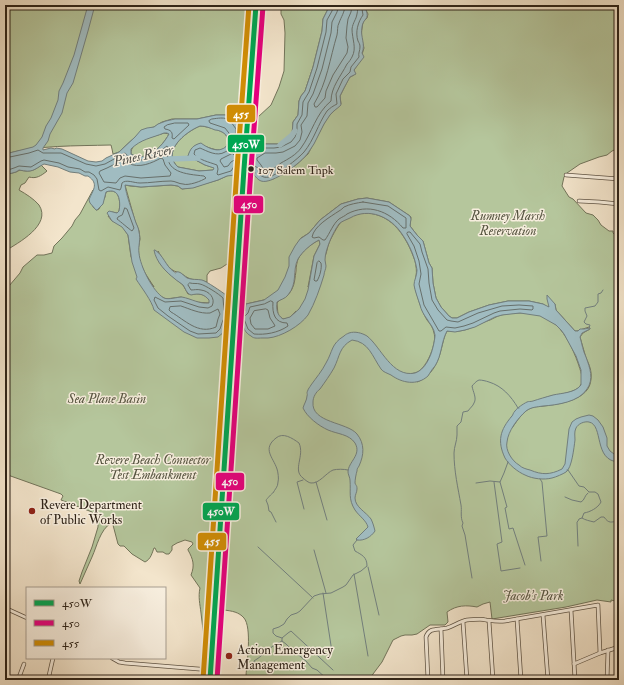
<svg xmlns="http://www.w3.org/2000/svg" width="624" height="685" font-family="'IM FELL Double Pica',serif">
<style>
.green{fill:#b5c69c;stroke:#72745a}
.water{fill:#a0bcc1;stroke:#727f7d;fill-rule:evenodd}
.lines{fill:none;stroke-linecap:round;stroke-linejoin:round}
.shore{stroke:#67706c;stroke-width:1}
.stream{stroke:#727f7d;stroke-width:1}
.river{stroke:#a0bcc1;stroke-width:5.5}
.minor-casing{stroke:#5f5445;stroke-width:4.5}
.primary-casing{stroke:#2e2318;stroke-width:6}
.minor{stroke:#f7eede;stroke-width:3}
.primary{stroke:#f3e5cc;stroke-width:5}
.bus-1-casing{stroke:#f7eede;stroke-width:8}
.bus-2-casing{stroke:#f7eede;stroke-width:8}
.bus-3-casing{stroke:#f7eede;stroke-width:8}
.bus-1{stroke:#00a651;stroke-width:5}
.bus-2{stroke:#e5007d;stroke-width:5}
.bus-3{stroke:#cf8c05;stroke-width:5}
.bus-dot{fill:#2e2318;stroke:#f7eede;stroke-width:1.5}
.poi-dot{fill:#8f2418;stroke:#f7eede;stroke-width:1.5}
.labels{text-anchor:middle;stroke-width:3;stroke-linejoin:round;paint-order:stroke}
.bus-label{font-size:12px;fill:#2e2318;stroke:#f7eede;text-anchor:start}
.park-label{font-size:13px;font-style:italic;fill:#565440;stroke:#f7eede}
.poi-label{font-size:13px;fill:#2e2318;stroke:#f7eede;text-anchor:start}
.water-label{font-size:14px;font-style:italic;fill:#50514b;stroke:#f7eede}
.line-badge{stroke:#f7eede;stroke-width:1.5}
.badge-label{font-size:11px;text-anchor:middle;font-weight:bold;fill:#fff}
</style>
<rect width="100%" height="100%" fill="#f3e5cc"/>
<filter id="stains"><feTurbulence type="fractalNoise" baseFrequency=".005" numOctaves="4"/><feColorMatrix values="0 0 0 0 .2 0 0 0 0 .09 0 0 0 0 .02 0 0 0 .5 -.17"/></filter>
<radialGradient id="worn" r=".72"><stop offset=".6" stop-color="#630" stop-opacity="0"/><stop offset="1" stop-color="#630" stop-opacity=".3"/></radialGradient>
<g class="green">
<path d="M5,5h246l-7,105 -1,-20 1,-20 -1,-4h-2h1v21l-3,12 1,29 -7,-11 -8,-2h-9l-19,4h-25l-10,3 -8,5 -11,3 -20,18 -4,4 -6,2 -1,-5 -1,-4c-36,1 -72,0 -106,9z"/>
<path d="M281,5h49l-7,14 -1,12 -9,36 -8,24 -4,5 -2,5 -1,14 -5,7 -1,13 -3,4 -10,5h-15l-11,5 4,-12v-10l1,-10 13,-12 8,-18 5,-16 1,-38 -1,-13 -3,-6z"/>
<path d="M369,5h250v143l-7,3 -5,4 -8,2 -19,7 -13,9 -3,4 -2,9 7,11 4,2 13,14 7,2 5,5 3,5 8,6h4v2l6,5v364l-8,-2v2l-14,-2 -31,7 -74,12 -2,-17 -7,2 -6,3c-11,-2 -20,-2 -30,5l1,10 -3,3h-15l-13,9 -5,1h-7l-4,1 -8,4 -11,22 -9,12 -4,6h-112l-11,-5c1,-11 6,-48 -2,-57 -5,-6 -12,-7 -20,-8l5,-75v-46l4,-40v-19l-9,-3 -6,3c-2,15 -4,31 -4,46h2l-2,45 -1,14v14l-3,30v18l-2,57 -3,10 -1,-2c1,-16 -1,-33 -3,-49 -1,-9 -3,-16 -1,-25l-9,-13c4,-10 2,-16 -3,-25v-1l5,-5 -1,-2 -7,-2 -8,3 -5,3v4l-3,4h-3l-3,-2h-6l-2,-4h-1c-2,5 -3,11 -9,14l-13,-8 -8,-8h-4l-2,-2 -5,-19 -1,-2h-1c-11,7 -14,23 -19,34 -4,9 -8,18 -12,27l-1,-3 3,-9 10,-25 6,-20v-2l-2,-7 -4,-6 -31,-12 2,-4 -2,-2 -56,-20v-177l4,-11 11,-13 3,-6 14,-12h7l8,-2 2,-7 8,-8 10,-12 3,-6 5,-6 13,-24v17l3,3h1l2,-1 6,-12 1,-5c13,-5 15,9 13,19l-2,2 -5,-1 -4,4 4,5 11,-1 1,9 4,6 3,22 23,30 -9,-14 -5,-10 -2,-13 2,-11 -1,-8 -4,-10 -10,-36 5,1 11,1 30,-2 7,1 4,3 13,-2 9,-3 14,-4 11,-5h4l6,2 -6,89 -6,-2 -6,4 -11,3 -3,4v7c-5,-2 -11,-1 -16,-3 -4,-1 -7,-4 -11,-6 -2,-1 -4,-1 -6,-2 -7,-4 -12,-13 -16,-20l1,11 8,10 16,13 5,9c10,0 16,-2 22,7l-1,2 -14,-1 -14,-5 -15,2 -4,-2 7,8 76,11 11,15 36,-12 4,-8 -7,7 -6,1 -5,-4 -1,-12c4,-6 10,-4 15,-14 3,-6 3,-12 4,-18 0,-4 1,-9 2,-12 4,-8 13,-15 21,-19l1,4 -6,12 -6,31c6,-9 11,-19 16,-29 3,-5 3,-10 5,-15 1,-3 9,-18 12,-21 6,-5 17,-9 25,-9 27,1 41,25 49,48 1,5 2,10 1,15 0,5 -2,7 -1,12 3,10 6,22 12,32 3,4 6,7 7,13 3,9 -6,32 -15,38 -2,2 -6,2 -8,3l6,8c14,-5 21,-19 24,-32 2,-7 3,-14 6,-19 3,0 8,1 12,0 11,-1 21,-8 31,-11 3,-1 5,-3 8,-4 6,-2 14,-3 21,-3 34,-2 48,20 59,50 2,7 7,17 2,23 -5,7 -21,8 -29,10 -14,3 -27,14 -40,21l1,11c5,-7 11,-17 19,-20 4,-2 9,-1 13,-2 16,-2 46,-6 47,-27 1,-8 -2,-15 -5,-21 -2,-7 -4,-14 -6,-21l3,-4 7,-4 -1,-2 -12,4h-2l-19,-21 -1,-6 -8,3 -4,-3 -14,-3h-21l-19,4 -20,7 -12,6h-5l-3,-2 -8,-9 -5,-9 -3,-15 -1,-15 -3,-5 -6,-22 -6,-6 -7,-9 1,-9 -1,-1 -21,-14 -22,-4 -9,1 -17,5 -21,16 -11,13 -8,5 -19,51 -14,10 -22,5 -1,8 1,-45 2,-7v-18l3,-28 2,-38 1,-1v-4l1,5 18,3 23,-14 12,-11 19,-36 14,-14 -1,-8 9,-18 1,-1 4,-2v-5l6,-9 4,-13 -3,-12 1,-8 1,-6 4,-4 1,-4 -2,-4z"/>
<path d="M200,126c5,0 20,4 24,7 6,5 5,16 -4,17 -7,0 -15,-4 -21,-6 -6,2 -9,6 -11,12l17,9 10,3 -2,2 -14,1 -21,-4c-17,-15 7,-35 22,-41z"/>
<path d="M164,133l5,1c-7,13 -23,29 -38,20 -1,-14 23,-17 33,-21z"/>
<path d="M41,165l6,6c-6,5 -11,8 -18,6l-4,6 -4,2 -2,5c7,4 15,9 20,15 13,20 -21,38 -34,46v-76l11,-3 4,-2c9,2 14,1 21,-5z"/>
</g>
<path class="water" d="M88,5h7l-7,26 -15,52 -6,10 -5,20 -12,21 -2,7 -5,7v2l8,-2 4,1 1,-1 6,1 26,12 8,1 6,-1 4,-3 13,-6 16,-15 6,-7 6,-2 7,-1 4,-3 8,-3 9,-2h22l19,-4h9l6,1 9,12 -2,17 2,4 11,1 13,-6h15l10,-5 3,-4 1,-13 5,-7 1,-14 2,-5 4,-5 8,-24 9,-36 1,-12 7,-14h39l-3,5c4,10 -3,8 -4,17 -2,10 4,17 0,26l2,4 -10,13 2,4 -6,3 -6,11 -4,8 1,9c-4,4 -8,6 -11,10 -9,11 -13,27 -22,38 -6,9 -36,32 -47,28 -3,-1 -5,-4 -7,-6l1,-2 -1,-3c-9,-6 -16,-6 -19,5l-8,1 -9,4 -25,8 -11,1 -4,-3 -7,-1 -30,2 -16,-2c1,10 7,25 10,35 1,4 4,8 4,12 2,7 -1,14 0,21 1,13 14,39 25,45 5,2 13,-1 18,-1 10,2 17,7 27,6v-3c-5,-6 -10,-7 -18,-5 -5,-2 -5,-6 -8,-10 -2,-2 -6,-4 -8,-6 -9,-7 -19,-17 -21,-29h1c8,5 11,16 18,21 5,4 1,0 6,1 3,1 5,4 8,6 5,2 10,1 15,2 4,1 20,12 24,15l3,16 4,2h8l4,-2 1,-7 18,-4 14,-10 7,-13 4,-11v-9l6,-11 5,-7 9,-6 11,-13 21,-16 17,-5 9,-1 22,4 21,14 1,3 -1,7 7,9 6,6 6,22 3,5 1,15 3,15 5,9 8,9 3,2h5l12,-6 20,-7 19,-4h21l14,3 6,3 -2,-8v-4l8,9 1,6 19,21h3l2,-2h4l6,-1v1l-8,4 -2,4c2,7 3,14 6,20 4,11 8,22 1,32 -8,13 -30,16 -44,17 -6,1 -12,1 -17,5 -8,7 -18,20 -19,31 -2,8 5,19 12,23 3,3 7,4 11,5 12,5 20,5 32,-1l3,-5 4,-35 3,-7 4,-3 5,-2 8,-2 4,1 5,4 5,7 4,11v8l3,5 4,3 5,2v6c-26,-1 -15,-37 -30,-40 -5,-1 -11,2 -13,6 -2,4 -1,8 -1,12 -1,7 -3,28 -9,32 -3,2 -10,5 -14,6 -8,2 -19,1 -27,-3 -7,-3 -16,-10 -20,-17 -8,-17 -5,-28 7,-42 1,-1 1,-3 3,-5 2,-3 8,-7 12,-9 2,-1 3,0 6,-1 6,-2 13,-4 20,-6 9,-2 22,-2 28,-10v-15l-5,-14 -12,-22 -3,-4 -5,-5 -16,-9 -20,-3 -18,2 -7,2 -20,10 -10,3 -10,2 -8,-1c-6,11 -5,24 -12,35 -3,3 -5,7 -7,10 -11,10 -26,7 -37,-1 -4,-2 -8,-3 -10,-6 -9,-13 -12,-27 -29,-29 -13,7 -12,16 -18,28 -4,7 -9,14 -14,21 -4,3 -7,8 -7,13 -2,21 34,20 44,32 8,10 7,21 2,32 -1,2 -2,2 -2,5 -1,3 -2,9 -2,12 1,3 2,2 2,6 0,3 -2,6 -2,9 0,9 11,14 16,21 2,4 3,8 4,12 -4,6 -11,10 -18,9l-1,-1 12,-12c-2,-7 -9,-11 -13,-17 -7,-11 -4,-18 -5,-30 0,-2 -2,-6 -2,-8 0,-10 14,-17 7,-29 -6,-9 -18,-9 -27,-13 -9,-4 -21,-13 -25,-22 1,-4 4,-8 4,-12 1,-3 -1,-2 1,-6 0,-1 2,-3 3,-5 5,-7 11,-14 15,-22 7,-12 5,-19 18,-27 2,-2 3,-2 5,-3 6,-2 13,0 18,3 14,11 25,42 48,37 10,-3 16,-17 18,-26 1,-4 2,-9 2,-12 -1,-7 -5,-11 -8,-16 -3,-4 -6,-9 -7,-14 -2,-6 -5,-14 -6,-20 0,-5 3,-9 3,-15 -2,-13 -8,-26 -15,-36 -11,-17 -33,-27 -52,-16 -4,2 -8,3 -11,6 -6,8 -14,26 -14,36 0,2 1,4 1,6 0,3 -2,6 -2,9 -4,13 -9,28 -16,40 -8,11 -27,22 -40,23 -2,0 -4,0 -6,0 -4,0 -8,1 -11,-2 -6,-3 -8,-9 -10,-15 -6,-1 -10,-2 -15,0l-1,10 -7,6 -9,1h-12l-13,-6 -30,-22c-2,-9 -13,-23 -18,-31l1,-2 -5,-15 -4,-27 -6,-8 -10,-6 -5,-8 2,-2 8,2 2,-2c2,-10 0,-24 -13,-19l-3,12 -6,6h-1l-6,-7 -1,-3c3,-9 11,-16 -1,-24h-3l-6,-3 -9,-1 -5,-2 -7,-3 -14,-3c-11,6 -11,9 -25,6l-3,2 -11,3v-21l28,-7 3,-2 6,-8 4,-11 5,-8 7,-18 1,-9 4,-8 11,-28zM200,126c6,0 10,2 15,4 3,0 5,1 7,2 7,3 9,14 0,17 -6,3 -16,-2 -21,-6 -8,2 -11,6 -13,13l17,9 9,3 -1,2 -14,1 -21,-4c-17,-15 7,-35 22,-41zM164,133h3l2,1c-7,13 -23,29 -38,20v-5c10,-10 21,-11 33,-16zM319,240l1,4 -6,12 -6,34 -3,9 -6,10 -9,8 -7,2c-6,-4 -7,-10 -6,-17 4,-3 8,-3 11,-7 10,-12 4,-24 10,-36 4,-7 13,-15 21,-19z"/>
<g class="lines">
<g class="shore">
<path d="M339,5l-2,7 -5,10 -1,11 -9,36 -9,25 -5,9 -1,13 -6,9 1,7 -2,8 -5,6 -12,6 -7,1h-11l-8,5v2l4,5 4,7c6,-1 11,-5 16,-9 7,-4 15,-8 20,-15 11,-15 15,-35 30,-47 0,-14 10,-25 16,-37 2,-2 4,-5 5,-7 5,-9 0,-18 0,-28 1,-7 4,-9 5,-15 1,-3 0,-6 1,-9"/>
<path d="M345,5c0,7 -4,12 -6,18 -2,3 -1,8 -2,12 -7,23 -10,48 -23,69l1,3h2l8,-9 1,-7 7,-16 14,-22 1,-6 -2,-9 1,-12 1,-7 3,-7 1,-7"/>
<path d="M212,119c14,-2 16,-2 24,10l-1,8h-3l-7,-9 -15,-5 -1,-2z"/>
<path d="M175,123h13l1,2 -15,14 -2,-1c1,-6 -1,-8 -7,-9l-1,-2 3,-2z"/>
<path d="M254,153l11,-5h9l7,-1 10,-5 4,-5 2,-6v-7l5,-9 1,-13 6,-10 8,-24 9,-36 1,-12 5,-9 2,-6"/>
<path d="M233,154l3,3v2l-5,3 -3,4 -4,1 -4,-6 1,-2 10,-5z"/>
<path d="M5,158l24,-5 9,-3 5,3h18l25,11 10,2 9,-2 20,-11c2,1 3,5 6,6 3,1 7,1 10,1 13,-1 17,-8 26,-14l1,2c-5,25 18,26 36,28l2,2c-4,3 -18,8 -23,6 -4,0 -8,-3 -12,-3 -11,0 -21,2 -31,2 -6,0 -14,-4 -18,0l-1,5 -1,2 -12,-3 -7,4 -2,-1 -2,-11 -3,-4 -5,-3h-4l-5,-3 -12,-2 -9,-4 -15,-3 -3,1 -10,6 -12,-1 -5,2 -9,3"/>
<path d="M161,158l2,1 2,6 6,8 -1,3 -29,2 -16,-2 -5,2 -4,5 -12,-1 -5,-9 1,-2 7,-3 16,-8c2,1 3,2 5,3 11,6 24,0 33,-5z"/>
<path d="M241,162l-6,3 -4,6 -13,4 -1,-1 1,-5 -1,-4c-8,-3 -18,-5 -23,-11l1,-4 5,-2c7,3 17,9 25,4 3,-1 5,-4 7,-6l6,6 4,1"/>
<path d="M253,165l5,3 2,7c3,2 5,3 9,2 8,-2 29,-18 35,-25 10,-12 14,-28 23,-41 3,-3 6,-5 10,-7l-1,-10 7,-15 7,-7 1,-5 8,-10c-1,-4 1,-6 1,-10 0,-3 -1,-4 -2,-6 -3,-9 0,-19 5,-26l-1,-6 2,-4"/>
<path d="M363,202l25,4 18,12v10h-3c-14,-17 -35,-25 -56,-14 -2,2 -5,3 -8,5 -6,5 -9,14 -14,21h-2l-4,-3 -5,1 -2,-1c2,-11 18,-20 27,-26 2,-1 4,-3 5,-4 6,-3 13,-4 19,-5z"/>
<path d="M125,208l2,1 7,19 -2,3c-3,-2 -11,-9 -15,-12l1,-2 4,-2z"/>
<path d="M408,232h2l10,12 2,8 6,17 1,14 3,17 6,10 9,10 4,1 7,1 20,-9 24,-7 17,-1 14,1v3l-1,1 -12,-1 -20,2 -6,2 -21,10 -9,3 -9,2 -9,-1 -5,4h-2l-15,-26 -5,-21 2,-10 -2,-13 -5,-15 -7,-12z"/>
<path d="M319,261l2,2c1,5 -1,13 -4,18h-2l-1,-1 3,-17z"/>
<path d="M190,283c3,1 7,0 10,1 5,1 19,10 23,14l1,12 3,5 -4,5 -3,9 -4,4 -18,1 -8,-3 -22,-15 -10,-8 -4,-8 1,-3 10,5 16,-1 18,6 9,1 4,-2c4,-8 -3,-15 -11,-16 -4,-1 -7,0 -10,0l-3,-5z"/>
<path d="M271,301l2,1c-1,12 2,21 14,21l1,3c-10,7 -23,9 -34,8l-6,-5 -4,-10v-2l4,-4 2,-6 14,-3z"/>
<path d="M181,306c9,3 19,8 29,7 3,-1 5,-3 8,-4l2,5 -2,5 -2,8c-18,8 -31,-7 -45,-15l-2,-2 1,-3z"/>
<path d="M266,309l2,1 2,8 4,6 1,2 -7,3h-13l-4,-5 -1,-6 4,-7z"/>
</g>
<g class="stream">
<path d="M589,328l1,-3 -4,-1 -2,-2 3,-6 -2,-5v-3l10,-2 3,-4v-8l3,-1 2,-3"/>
<path d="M567,470h1l11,16 5,1 5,5h6l3,2 3,8c-3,6 -11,10 -17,11l-2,5c3,2 8,3 12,4l7,-5h3c5,7 7,5 14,4 0,7 0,14 1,22"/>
<path d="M540,479l2,3 5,54 -9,1 3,24"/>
<path d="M303,480l-6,2 7,27"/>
<path d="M316,482l11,38"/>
<path d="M494,482l8,60 -5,2 4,27 19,-3"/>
<path d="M500,482l7,25 -2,1 4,21 4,-1 12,37"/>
<path d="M476,483l14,-2 10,1 4,-9 4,-11"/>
<path d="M565,497l7,3 9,2c4,-2 3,-6 7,-9"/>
<path d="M276,522l-5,-10 -2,-1 -1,-6 -2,-5c1,-1 6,-7 7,-7 2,-4 5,-6 5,-11 1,-3 0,-10 -1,-13 -4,-12 -15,-20 -1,-31 7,-6 16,0 23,5 6,13 -7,27 4,35 2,2 6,5 8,5 8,1 15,-10 22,-13 4,-1 11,-1 15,0"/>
<path d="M578,546l-1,-24 1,-1 1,-2 3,-1"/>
<path d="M258,547l55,51"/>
<path d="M314,550l12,43"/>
<path d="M368,567l11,48"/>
<path d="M354,574l14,82"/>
<path d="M472,578l-7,-43 -3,-9 1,-3c-3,-6 -1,-12 -2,-18 -3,-17 -7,-34 -7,-52 0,-6 3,-12 3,-18 0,-3 0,-6 0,-9l4,-4 2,-10 5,-1c2,-3 5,-5 6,-8 3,-5 -1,-11 -2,-17 2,-2 4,-5 7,-6 3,0 7,1 10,2 13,4 22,14 29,26h1"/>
<path d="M323,593l9,59"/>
<path d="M282,638l-6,-2 -3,-3v-4l6,-2 5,-3 3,-5 4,-4 6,-2 3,-2 14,-15 6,-2 11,-1 12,-6 3,-2 7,-10 8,-4 6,-5c0,-9 -5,-11 -12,-15l-2,-6 4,-5"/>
<path d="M282,641l4,3 4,4 16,13 6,7 5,2 11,10"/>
<path d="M255,669l-1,-2v-6c7,-4 12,-10 19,-15 2,-2 6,-3 9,-5v-3l6,-5 3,-2 42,39"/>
<path d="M338,680l5,-1"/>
</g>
<g class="river">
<path d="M280,145l12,-10 3,-4"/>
<path d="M167,160l3,-1 28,-1"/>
</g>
<g class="minor-casing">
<g id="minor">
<path d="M566,175l53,4"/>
<path d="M579,201l20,1 20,2"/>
<path d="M5,608l22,10"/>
<path d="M571,610l4,70"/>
<path d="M543,615l5,65"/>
<path d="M517,619l4,61"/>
<path d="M489,621l4,59"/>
<path d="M463,622l4,58"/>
<path d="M441,629l2,51"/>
<path d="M112,658l7,4 6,1 86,7"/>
<path d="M574,664l26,-11 19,-6"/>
<path d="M18,680l6,-16"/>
<path d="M48,680l5,-22"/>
<path d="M428,680l-2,-43c3,-10 12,-7 21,-9 7,-2 13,-7 20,-8 6,0 14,-2 19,0 7,1 12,2 19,1l93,-16 2,48"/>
<path d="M607,680l1,-30"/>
</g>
</g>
<g class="primary-casing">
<g id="primary">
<path d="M210,680l34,-511 12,-164"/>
<path d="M215,680l11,-175 35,-500"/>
</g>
</g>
<use href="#minor" class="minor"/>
<use href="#primary" class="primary"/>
<g class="bus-1-casing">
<path id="bus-1" d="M210,680l34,-511 12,-164"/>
</g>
<g class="bus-2-casing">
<path id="bus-2" d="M217,680l34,-511 12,-163"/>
</g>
<g class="bus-3-casing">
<path id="bus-3" d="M203,680l34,-511 12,-164"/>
</g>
<use href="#bus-1" class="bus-1"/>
<use href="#bus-2" class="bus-2"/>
<use href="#bus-3" class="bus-3"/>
</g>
<circle class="bus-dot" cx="251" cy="169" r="3.5"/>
<g class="poi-dot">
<circle cx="32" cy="511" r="4"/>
<circle cx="229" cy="656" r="4"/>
</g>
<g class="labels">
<g class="bus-label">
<text x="258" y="174">107 Salem Tnpk</text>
</g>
<g class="park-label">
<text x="508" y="220">Rumney Marsh<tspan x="508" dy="15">Reservation</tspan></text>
<text x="107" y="403">Sea Plane Basin</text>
<text x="153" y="464">Revere Beach Connector<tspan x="153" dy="15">Test Embankment</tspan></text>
<text x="533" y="600">Jacob's Park</text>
</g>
<g class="poi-label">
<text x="40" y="509">Revere Department<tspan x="40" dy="15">of Public Works</tspan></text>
<text x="237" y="654">Action Emergency<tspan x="237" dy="15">Management</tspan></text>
</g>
<g class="water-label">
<text transform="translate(143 155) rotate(-12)" y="5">Pines River</text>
</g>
</g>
<g class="line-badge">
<rect x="226" y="104" width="30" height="19" rx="4" fill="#cf8c05"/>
<rect x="227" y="134" width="38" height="19" rx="4" fill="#00a651"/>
<rect x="233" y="195" width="31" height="19" rx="4" fill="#e5007d"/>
<rect x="215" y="472" width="30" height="19" rx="4" fill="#e5007d"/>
<rect x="202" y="502" width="38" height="19" rx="4" fill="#00a651"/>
<rect x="197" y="532" width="30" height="19" rx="4" fill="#cf8c05"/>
</g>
<g class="badge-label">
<text x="241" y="118">455</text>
<text x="246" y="148">450W</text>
<text x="249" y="208">450</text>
<text x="230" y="485">450</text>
<text x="221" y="515">450W</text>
<text x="212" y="545">455</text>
</g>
<rect width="624" height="685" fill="none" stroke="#f3e5cc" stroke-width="20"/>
<rect x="6" y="6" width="612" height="673" fill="none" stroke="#2e2318" stroke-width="2"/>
<rect x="10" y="10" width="604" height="665" fill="none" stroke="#2e2318"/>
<rect x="26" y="587" width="140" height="72" fill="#f7eede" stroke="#a79d8f"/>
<rect x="34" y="600" width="20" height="6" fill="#00a651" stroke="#a79d8f"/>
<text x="62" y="607" font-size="12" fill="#2e2318">450W</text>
<rect x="34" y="620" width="20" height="6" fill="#e5007d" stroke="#a79d8f"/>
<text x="62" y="627" font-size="12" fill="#2e2318">450</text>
<rect x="34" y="640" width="20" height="6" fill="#cf8c05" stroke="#a79d8f"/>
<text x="62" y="647" font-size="12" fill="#2e2318">455</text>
<rect width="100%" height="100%" filter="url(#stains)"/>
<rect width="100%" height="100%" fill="url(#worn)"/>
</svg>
